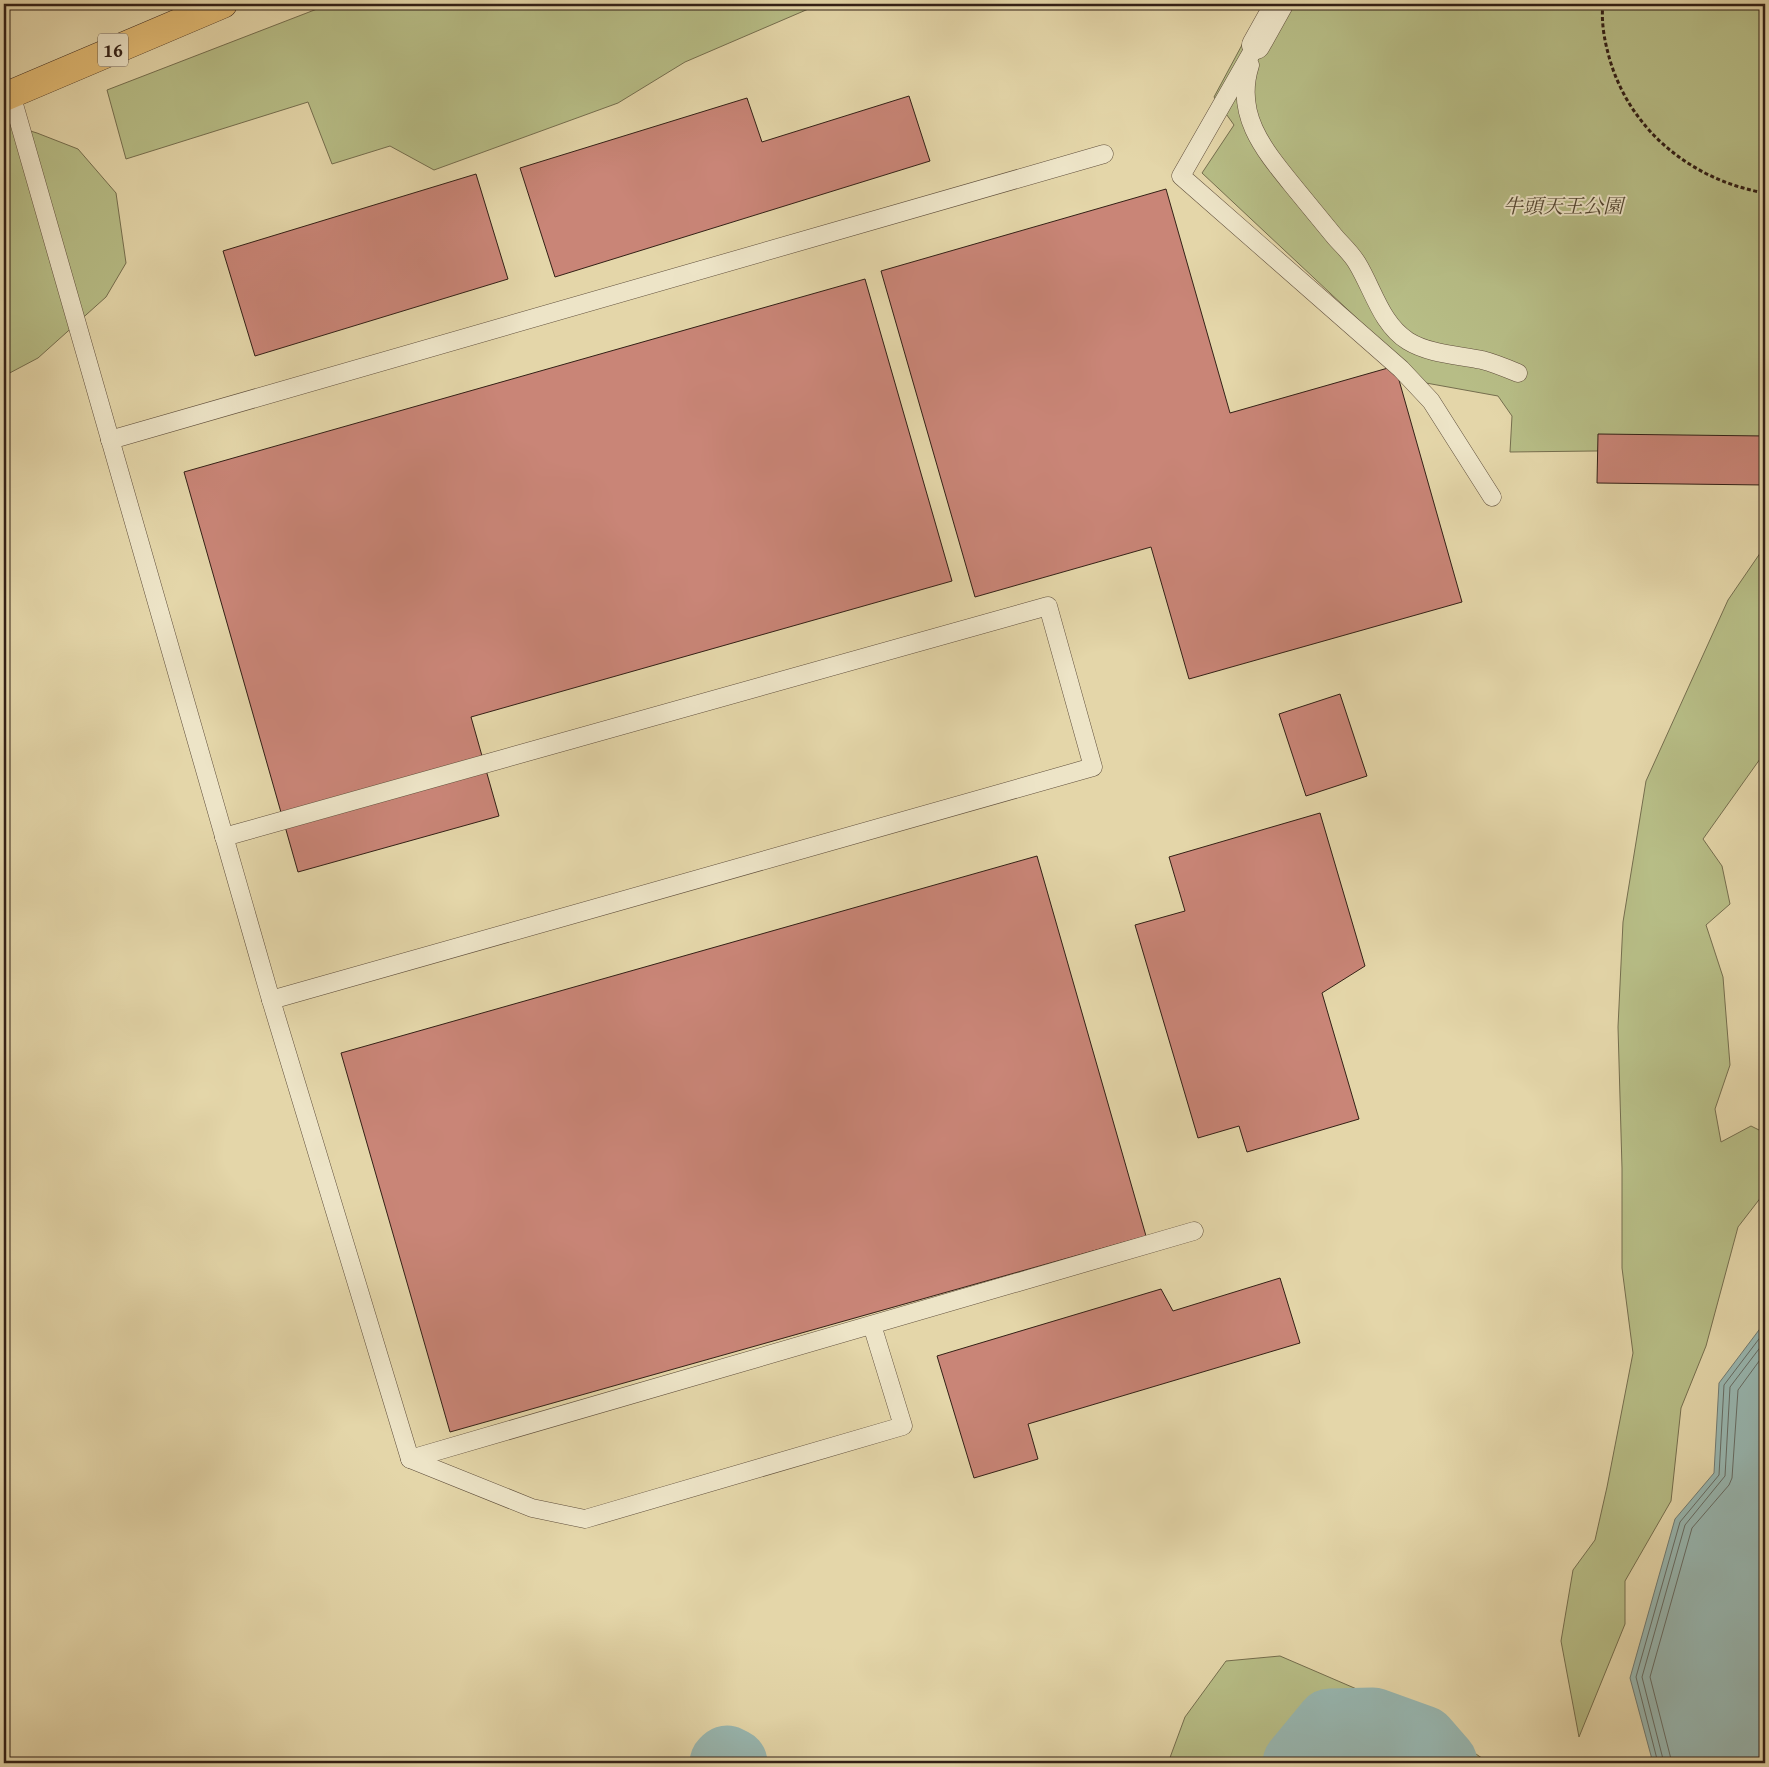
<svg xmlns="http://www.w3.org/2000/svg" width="1769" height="1767" font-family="'Gentium Book Plus','Noto Serif JP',serif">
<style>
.green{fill:#b7bd86;stroke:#756e4e}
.water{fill:#98b7b1;stroke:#707b73}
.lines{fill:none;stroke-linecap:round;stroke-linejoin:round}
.shore{stroke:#666c64;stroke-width:1}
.river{stroke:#98b7b1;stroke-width:69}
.building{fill:#c98577;stroke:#332016}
.lane-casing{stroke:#5f4e3b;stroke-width:19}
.street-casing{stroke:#5f4e3b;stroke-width:29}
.primary-casing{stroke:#332016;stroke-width:29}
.path{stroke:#332016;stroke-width:3;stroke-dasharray:4 2.5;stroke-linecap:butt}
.lane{stroke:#ede4c7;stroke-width:18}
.street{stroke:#ede4c7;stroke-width:28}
.primary{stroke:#e2bb74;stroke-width:28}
.labels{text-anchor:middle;stroke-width:4;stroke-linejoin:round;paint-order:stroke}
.shield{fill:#ede4c7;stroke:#6b5b4b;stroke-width:1}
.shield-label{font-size:19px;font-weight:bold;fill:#332016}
.park-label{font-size:20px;font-style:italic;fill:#544732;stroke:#ede4c7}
</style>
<rect width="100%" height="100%" fill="#e4d6a9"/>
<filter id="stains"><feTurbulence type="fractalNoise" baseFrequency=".004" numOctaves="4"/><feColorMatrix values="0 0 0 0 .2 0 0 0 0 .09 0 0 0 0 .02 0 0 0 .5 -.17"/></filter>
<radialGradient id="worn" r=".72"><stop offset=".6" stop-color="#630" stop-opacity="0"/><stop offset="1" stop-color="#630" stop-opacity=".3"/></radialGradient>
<g class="green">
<path d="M330,4h490l-135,58 -67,41 -184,67 -44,-24 -58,18 -24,-62 -182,57 -19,-69z"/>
<path d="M1264,4h501v445l-255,3 2,-36 -14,-20 -72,-13 -224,-210 32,-48 -20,-28z"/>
<path d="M4,123l33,10 41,16 38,44 10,70 -20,34 -68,61 -34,18z"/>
<path d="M1765,546v206l-62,87 19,27 8,38 -24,21 17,52 7,88 -15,44 6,33 30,-16 14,7v59l-27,35 -32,119 -25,62 -10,93 -46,80v43l-46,113 -18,-96 12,-71 22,-30 12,-53 26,-134 -11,-85v-100l-4,-141 5,-105 23,-141 82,-181z"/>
<path d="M1280,1656l144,62 65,45h-321l17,-46 41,-56z"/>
</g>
<path class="water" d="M1765,1322v441h-112l-23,-85 45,-159 39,-46 5,-90z"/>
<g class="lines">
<g class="shore">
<path d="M1658,1763l-22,-86 44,-155 39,-47 5,-90 41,-54"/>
<path d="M1664,1763l-22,-86 43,-152 40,-49 5,-89 35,-46"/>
<path d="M1672,1763l-22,-86 42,-149 37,-43 3,-7 6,-88 27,-37"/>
</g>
<g class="river">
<path d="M724,1763l3,-3 6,3"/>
<path d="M1297,1763l33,-40 43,-1 50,18 20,23"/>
</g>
</g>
<g class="building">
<path d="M909,96l21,65 -375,116 -35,-109 227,-70 15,44z"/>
<path d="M476,174l32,105 -253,77 -32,-105z"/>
<path d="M1166,189l64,224 165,-47 67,236 -273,77 -38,-132 -176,50 -94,-326z"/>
<path d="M865,279l87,302 -481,136 28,99 -201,56 -114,-400z"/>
<path d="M1598,434l167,2v49l-168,-2z"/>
<path d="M1340,694l27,82 -61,20 -27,-82z"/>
<path d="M1320,813l45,153 -43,27 37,126 -112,33 -8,-26 -41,12 -63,-213 50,-14 -16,-54z"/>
<path d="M1037,856l109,380 -696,196 -109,-379z"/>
<path d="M1280,1278l20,65 -272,81 10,35 -64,19 -37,-122 224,-67 12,22z"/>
</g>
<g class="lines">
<g class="lane-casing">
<g id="lane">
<path d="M1256,45l-75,131 220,193 30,32 61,96"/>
<path d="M1250,65c-16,50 14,85 44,122 13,16 27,33 41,50 7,8 16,16 22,26 16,26 24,61 51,78 21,13 50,14 74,19 12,3 24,8 36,13"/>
<path d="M11,94l260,906 139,459 122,49 53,11 318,-93 -31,-101"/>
<path d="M110,440l994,-286"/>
<path d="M224,837l824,-231 45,161 -822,233"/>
<path d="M410,1459l784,-228"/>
</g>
</g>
<g class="street-casing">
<path id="street" d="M1256,45l23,-41"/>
</g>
<g class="primary-casing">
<path id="primary" d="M4,97l219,-93"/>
</g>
<path class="path" d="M1603,4c-2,16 1,34 5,49 19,75 82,127 157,140"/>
<use href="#lane" class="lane"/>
<use href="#street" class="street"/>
<use href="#primary" class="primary"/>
</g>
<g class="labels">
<rect class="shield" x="98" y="33.5" width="30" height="33" rx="4"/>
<g class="shield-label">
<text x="113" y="57">16</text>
</g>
<g class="park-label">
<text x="1563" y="213">牛頭天王公園</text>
</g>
</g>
<rect width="1769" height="1767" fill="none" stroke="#e4d6a9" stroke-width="20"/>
<rect x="5" y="5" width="1759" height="1757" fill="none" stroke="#332016" stroke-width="2.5"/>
<rect x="10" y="10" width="1749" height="1747" fill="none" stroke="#332016"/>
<rect width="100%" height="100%" filter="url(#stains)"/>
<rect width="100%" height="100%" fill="url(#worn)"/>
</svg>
